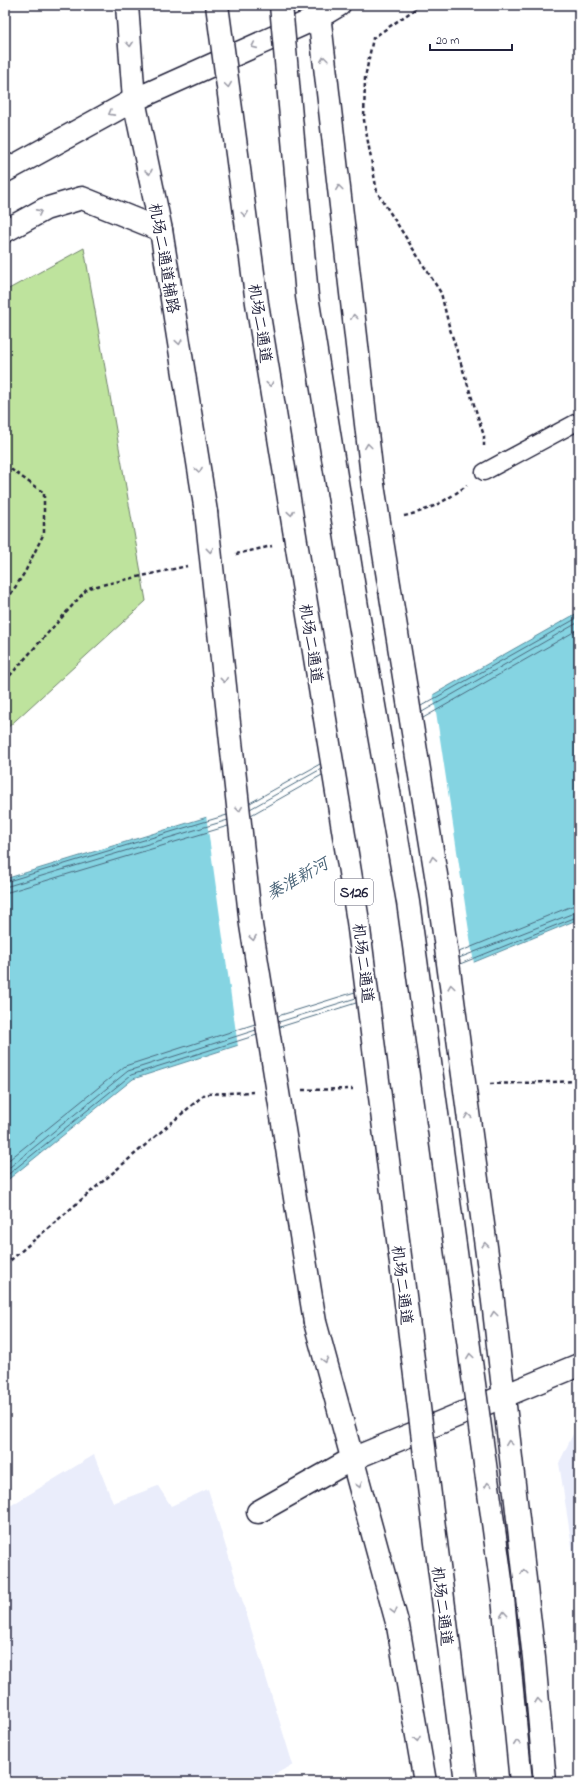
<svg xmlns="http://www.w3.org/2000/svg" width="584" height="1787" font-family="'Indie Flower','LXGW WenKai TC',sans-serif">
<style>
.built{fill:#eaedfb}
.green{fill:#bee39d;stroke:#70826c}
.water{fill:#85d4e2;stroke:#5d8d9f}
.pier{fill:#fff}
.lines{fill:none;stroke-linecap:round;stroke-linejoin:round}
.shore{stroke:#4a697e;stroke-width:1}
.service-casing{stroke:#22223b;stroke-width:19}
.minor-casing{stroke:#22223b;stroke-width:25}
.tertiary-casing{stroke:#22223b;stroke-width:25}
.primary-casing{stroke:#22223b;stroke-width:25}
.path{stroke:#22223b;stroke-width:2.5;stroke-dasharray:4 3;stroke-linecap:butt}
.service{stroke:#fff;stroke-width:16}
.minor{stroke:#fff;stroke-width:22}
.tertiary{stroke:#fff;stroke-width:22}
.primary{stroke:#fff;stroke-width:22}
.primary-bridge-casing{stroke:#22223b;stroke-width:25;stroke-linecap:butt}
.trunk-bridge-casing{stroke:#22223b;stroke-width:25;stroke-linecap:butt}
.primary-bridge{stroke:#fff;stroke-width:22}
.trunk-bridge{stroke:#fff;stroke-width:22}
.oneway{stroke:#9c9ca7}
.labels{text-anchor:middle;stroke-width:4;stroke-linejoin:round;paint-order:stroke}
.shield{fill:#fff;stroke:#646476;stroke-width:1}
.shield-label{font-size:15px;font-weight:bold;fill:#22223b}
.street-label{font-size:16px;fill:#22223b;stroke:#fff}
.water-label{font-size:17px;font-style:italic;fill:#456075;stroke:#fff}
</style>
<rect width="100%" height="100%" fill="#fff"/>
<filter id="ink" filterUnits="userSpaceOnUse"><feTurbulence type="fractalNoise" baseFrequency=".025" numOctaves="2"/><feDisplacementMap in="SourceGraphic" scale="8" xChannelSelector="R" yChannelSelector="G"/><feConvolveMatrix kernelMatrix="1 2 1 2 8 2 1 2 1" color-interpolation-filters="sRGB"/></filter>
<g filter="url(#ink)">
<g class="built">
<path d="M579,1422v170l-20,-129z"/>
<path d="M94,1455l19,48 45,-17 13,20 37,-17 85,276 -34,17h-254v-273z"/>
</g>
<path class="green" d="M84,248l62,353 -141,129v-439z"/>
<path class="water" d="M579,612v307l-185,76 -261,84 -128,103v-303l225,-69z"/>
<path class="pier" d="M433,692l41,272 -80,33 -156,50 -32,-232 23,-7z"/>
<g class="lines">
<g class="shore">
<path d="M421,706l158,-89"/>
<path d="M422,712l157,-90"/>
<path d="M423,718l156,-89"/>
<path d="M250,803l70,-39"/>
<path d="M250,809l71,-40"/>
<path d="M251,815l71,-40"/>
<path d="M5,882l222,-67"/>
<path d="M5,887l223,-67"/>
<path d="M5,893l223,-67"/>
<path d="M459,952l113,-46 7,-1"/>
<path d="M459,958l120,-47"/>
<path d="M460,964l119,-48"/>
<path d="M278,1016l77,-24"/>
<path d="M279,1022l77,-24"/>
<path d="M280,1027l76,-24"/>
<path d="M5,1163l120,-97 130,-42"/>
<path d="M5,1171l123,-100 128,-41"/>
<path d="M5,1177l126,-102 126,-40"/>
</g>
<g class="service-casing">
<path id="service" d="M484,472l95,-51"/>
</g>
<g class="minor-casing">
<path id="minor" d="M258,1512l94,-53 227,-94"/>
</g>
<g class="tertiary-casing">
<g id="tertiary">
<path d="M5,171l129,-71 185,-83 20,-12"/>
<path d="M5,231l40,-22 37,-11 79,32"/>
</g>
</g>
<g class="primary-casing">
<g id="primary">
<path d="M127,5l7,95 27,130 45,282"/>
<path d="M318,5l55,480"/>
<path d="M491,1284l43,374 11,124"/>
<path d="M315,1322l83,304 27,156"/>
</g>
</g>
<g class="path">
<path d="M421,5l-48,33 -8,40 -1,42 13,72 64,101 8,33 35,110v10"/>
<path d="M5,465l39,28v40l-19,39 -20,31"/>
<path d="M404,516c24,-5 44,-16 63,-31"/>
<path d="M236,554l36,-8"/>
<path d="M5,681l83,-93 99,-22"/>
<path d="M490,1084l89,-3"/>
<path d="M302,1090l51,-1"/>
<path d="M5,1265l200,-171 48,-2"/>
</g>
<use href="#service" class="service"/>
<use href="#minor" class="minor"/>
<use href="#tertiary" class="tertiary"/>
<use href="#primary" class="primary"/>
<g class="primary-bridge-casing">
<g id="primary-bridge">
<path d="M373,485l64,396 54,403"/>
<path d="M206,512l45,413 64,397"/>
</g>
</g>
<g class="trunk-bridge-casing">
<g id="trunk-bridge">
<path d="M217,5l40,298 101,618 108,861"/>
<path d="M281,5l26,291 51,317 50,289 94,686 19,194"/>
</g>
</g>
<use href="#primary-bridge" class="primary-bridge"/>
<use href="#trunk-bridge" class="trunk-bridge"/>
</g>
<defs><path id="oneway-chevron" d="M-2-3.5L2.5 0L-2 3.5" fill="none" stroke-width="1.6" stroke-linecap="round" stroke-linejoin="round"/></defs>
<g class="oneway">
<use href="#oneway-chevron" transform="translate(130 44) rotate(86)"/>
<use href="#oneway-chevron" transform="translate(254 46) rotate(156)"/>
<use href="#oneway-chevron" transform="translate(324 59) rotate(-97)"/>
<use href="#oneway-chevron" transform="translate(228 85) rotate(82)"/>
<use href="#oneway-chevron" transform="translate(111 113) rotate(151)"/>
<use href="#oneway-chevron" transform="translate(149 172) rotate(78)"/>
<use href="#oneway-chevron" transform="translate(339 188) rotate(-97)"/>
<use href="#oneway-chevron" transform="translate(39 212) rotate(-28)"/>
<use href="#oneway-chevron" transform="translate(245 214) rotate(82)"/>
<use href="#oneway-chevron" transform="translate(354 317) rotate(-97)"/>
<use href="#oneway-chevron" transform="translate(179 342) rotate(81)"/>
<use href="#oneway-chevron" transform="translate(270 384) rotate(81)"/>
<use href="#oneway-chevron" transform="translate(368 446) rotate(-97)"/>
<use href="#oneway-chevron" transform="translate(199 470) rotate(81)"/>
<use href="#oneway-chevron" transform="translate(291 513) rotate(81)"/>
<use href="#oneway-chevron" transform="translate(210 550) rotate(84)"/>
<use href="#oneway-chevron" transform="translate(224 680) rotate(84)"/>
<use href="#oneway-chevron" transform="translate(239 809) rotate(84)"/>
<use href="#oneway-chevron" transform="translate(433 859) rotate(-99)"/>
<use href="#oneway-chevron" transform="translate(253 938) rotate(81)"/>
<use href="#oneway-chevron" transform="translate(451 987) rotate(-98)"/>
<use href="#oneway-chevron" transform="translate(468 1116) rotate(-98)"/>
<use href="#oneway-chevron" transform="translate(485 1245) rotate(-98)"/>
<use href="#oneway-chevron" transform="translate(494 1314) rotate(-97)"/>
<use href="#oneway-chevron" transform="translate(470 1356) rotate(-98)"/>
<use href="#oneway-chevron" transform="translate(325 1360) rotate(75)"/>
<use href="#oneway-chevron" transform="translate(509 1443) rotate(-97)"/>
<use href="#oneway-chevron" transform="translate(359 1485) rotate(75)"/>
<use href="#oneway-chevron" transform="translate(488 1485) rotate(-98)"/>
<use href="#oneway-chevron" transform="translate(524 1572) rotate(-97)"/>
<use href="#oneway-chevron" transform="translate(394 1611) rotate(75)"/>
<use href="#oneway-chevron" transform="translate(504 1614) rotate(-95)"/>
<use href="#oneway-chevron" transform="translate(538 1701) rotate(-95)"/>
<use href="#oneway-chevron" transform="translate(417 1739) rotate(80)"/>
<use href="#oneway-chevron" transform="translate(517 1743) rotate(-95)"/>
</g>
</g>
<g class="labels">
<rect class="shield" x="335" y="879" width="38" height="26" rx="3"/>
<g class="shield-label">
<text x="354" y="897">S126</text>
</g>
<g class="street-label">
<text transform="translate(165 258) rotate(80)" y="6">机场二通道辅路</text>
<text transform="translate(261 323) rotate(81)" y="6">机场二通道</text>
<text transform="translate(312 643) rotate(81)" y="6">机场二通道</text>
<text transform="translate(364 963) rotate(83)" y="6">机场二通道</text>
<text transform="translate(403 1285) rotate(83)" y="6">机场二通道</text>
<text transform="translate(443 1606) rotate(83)" y="6">机场二通道</text>
</g>
<g class="water-label">
<text transform="translate(297 878) rotate(-29)" y="6">秦淮新河</text>
</g>
</g>
<rect width="584" height="1787" fill="none" stroke="#fff" stroke-width="20"/>
<rect x="10" y="10" width="564" height="1767" fill="none" stroke="#22223b" stroke-width="1.5" filter="url(#ink)"/>
<path d="M430 44v6h82v-6" fill="none" stroke="#22223b" stroke-width="2"/>
<text x="436" y="44" font-size="12" fill="#22223b" stroke="#ffffff" stroke-width="3" paint-order="stroke">20 m</text>
</svg>
